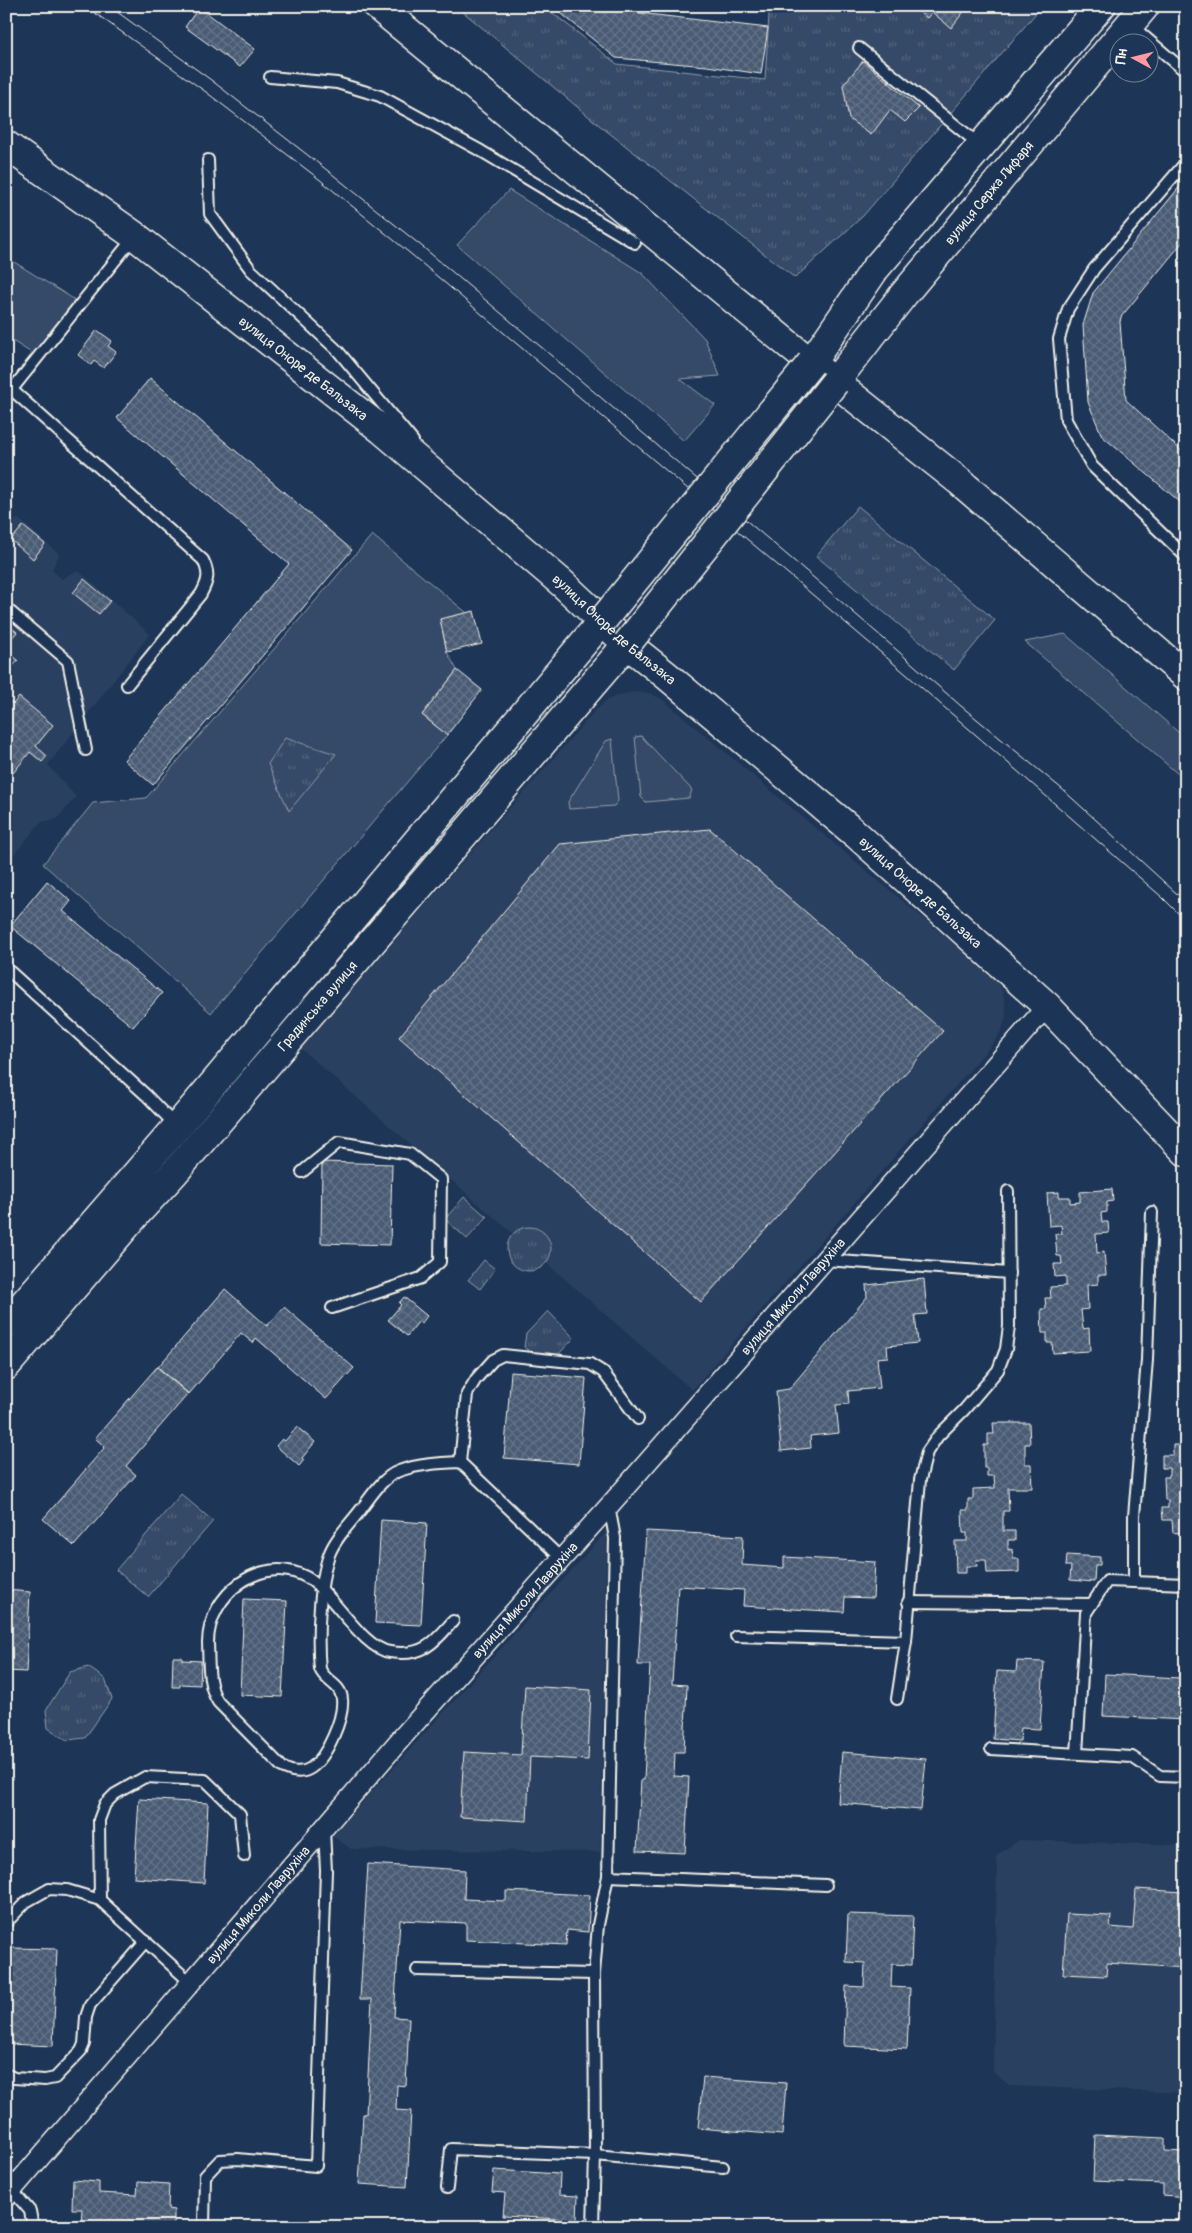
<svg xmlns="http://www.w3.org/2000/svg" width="1192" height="2233" font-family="Pangolin,sans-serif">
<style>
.built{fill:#2a4060}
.grass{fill:#354a67;stroke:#949ea8}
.park{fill:url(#park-tufts);stroke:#949ea8}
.building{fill:url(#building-cross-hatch);stroke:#f4f1e8}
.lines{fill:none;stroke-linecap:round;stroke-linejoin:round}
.lane-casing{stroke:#f4f1e8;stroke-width:14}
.street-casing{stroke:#f4f1e8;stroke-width:22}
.secondary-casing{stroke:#f4f1e8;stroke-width:31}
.lane{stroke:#1d3557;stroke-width:10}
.street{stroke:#1d3557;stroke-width:19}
.secondary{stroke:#1d3557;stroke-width:28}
.tram{stroke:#f4f1e8;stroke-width:1}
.secondary-bridge-casing{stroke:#f4f1e8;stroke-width:31;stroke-linecap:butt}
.secondary-bridge{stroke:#1d3557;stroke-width:28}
.labels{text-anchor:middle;stroke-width:4.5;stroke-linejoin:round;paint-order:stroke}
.street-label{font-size:14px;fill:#f4f1e8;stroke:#1d3557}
</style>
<defs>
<pattern id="park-tufts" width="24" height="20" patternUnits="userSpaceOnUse" patternTransform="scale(1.25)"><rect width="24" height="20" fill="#354a67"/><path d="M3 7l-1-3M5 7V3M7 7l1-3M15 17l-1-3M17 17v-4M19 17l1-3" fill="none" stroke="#53657d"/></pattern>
<pattern id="building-cross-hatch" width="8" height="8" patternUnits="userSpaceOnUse" patternTransform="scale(1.25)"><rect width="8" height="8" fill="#485b74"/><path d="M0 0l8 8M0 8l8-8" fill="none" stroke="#637388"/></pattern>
</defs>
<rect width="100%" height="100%" fill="#1d3557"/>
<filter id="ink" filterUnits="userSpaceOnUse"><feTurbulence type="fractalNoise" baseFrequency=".02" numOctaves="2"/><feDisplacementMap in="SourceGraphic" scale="10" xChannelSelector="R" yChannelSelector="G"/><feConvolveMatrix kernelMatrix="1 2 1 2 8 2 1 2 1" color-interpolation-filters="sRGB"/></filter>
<g filter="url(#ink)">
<g class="built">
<path d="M19,519l40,35 -7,16 10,9 10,-6 7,-2 71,63 -102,131 28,32 -19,22 -16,3 -35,42v-340l4,-4z"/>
<path d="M634,692l15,1 13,6 330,277 9,12 4,13 1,15 -4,14 -8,12 -302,348 -392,-342 295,-337 11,-10 13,-6z"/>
<path d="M607,1531l-7,321 -249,-3 -19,-13z"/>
<path d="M1019,1840l167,5v248l-176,-7 -17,-14 4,-217z"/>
<path d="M786,2224l159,2 40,1h-200z"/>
</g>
<g class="grass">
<path d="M509,190l133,83 63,66 15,37 -40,3 35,26 -31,36 -227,-196z"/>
<path d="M6,257l69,43 -42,54 -27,-17z"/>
<path d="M372,535l95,78 -27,6 7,33 10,18 -35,45 25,20 -236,278 -168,-149 50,-61 53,-5z"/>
<path d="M1065,634l121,105v42l-161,-139z"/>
<path d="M641,736l51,54 -3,8 -43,4 -5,-5 -6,-60z"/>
<path d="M612,739l6,62 -4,5 -45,3 -1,-7 38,-61z"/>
</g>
<g class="park">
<path d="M456,6h88l73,58 148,16 4,-65 -4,-9h277l-179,210 -68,62 -196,-153z"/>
<path d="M858,506l137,114 -41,50 -138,-114z"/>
<path d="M285,738l51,16 -47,57 -21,-47z"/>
<path d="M464,1197l23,20 -20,22 -22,-20z"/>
<circle cx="529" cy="1249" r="22"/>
<path d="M484,1260l11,9 -15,20 -12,-9z"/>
<path d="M548,1311l26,27 -20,21 -19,-3 -11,-9 2,-13z"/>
<path d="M181,1494l32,27 -65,76 -32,-27z"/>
<path d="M88,1667l17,12 7,20 -27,39 -18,2 -19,-12 -2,-18 24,-38z"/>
</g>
<g class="building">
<path d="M552,6h79l8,7 129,15 -7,46 -54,-8 -91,-8z"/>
<path d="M918,6h50l-17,22 -19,-16 -5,6 -12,-9z"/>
<path d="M199,7l56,42 -15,18 -55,-40z"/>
<path d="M863,61l56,47 -14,14 -15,-12 -19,25 -22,-16 -6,-34z"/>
<path d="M1181,185l5,4v49l-65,79 -1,5 6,78 60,55v52l-84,-71 -14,-34 -5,-77 10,-32z"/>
<path d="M97,330l15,11 -4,5 8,6 -12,16 -10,-7 -3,4 -13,-10z"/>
<path d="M150,378l202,172 -199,235 -29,-25 165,-196 -172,-146z"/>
<path d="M23,526l22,18 -12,15 -22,-19z"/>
<path d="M84,579l26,22 -11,13 -26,-21z"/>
<path d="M474,611l8,33 -35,8 -7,-33z"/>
<path d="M8,625l9,7 -11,13v-17z"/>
<path d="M6,651l12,9 -12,15z"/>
<path d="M457,670l25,20 -35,45 -25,-20z"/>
<path d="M19,697l34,28 -17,21 11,10 -5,6 -12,-10 -17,21 -7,-6v-69l7,6z"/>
<path d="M710,829l233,202 -242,271 -302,-265 161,-193z"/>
<path d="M47,881l24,20 -8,10 99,82 -29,34 -123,-101z"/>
<path d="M322,1162l70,2 -2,81 -69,-2z"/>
<path d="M1112,1189l1,12 -6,1v10l-6,1 1,9h6l1,11 -13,1 1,19 7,-1 2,23h-8v9l-11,1 1,24 -7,1 2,19 6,-1 1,23 -37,2 -1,-10h-5v-10h-5l-1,-24h5l-1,-11h6l-1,-11 16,-1v-10l-11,1 -1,-13h8l-1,-8h-4l-2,-22h7l-1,-9 -12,1 -2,-33 12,-1v5h11v6l10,-1v-10z"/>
<path d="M924,1279l3,35 -12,1 3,28 -31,3 1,11 -11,1 3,30 -32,3 1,13 -13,1 3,28 -29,3 1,12 -30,3 -5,-60 13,-2 78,-92 -1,-12z"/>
<path d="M225,1289l42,37 17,-19 70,61 -28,31 -70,-61 -3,5 -12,-10 -52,61 -31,-27z"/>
<path d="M404,1297l23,19 -6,8 -2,-3 -12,15 -19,-16 13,-15 -2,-2z"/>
<path d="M1178,1351h8v31h-7z"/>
<path d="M157,1367l31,27 -62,72 10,9 -62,71 -31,-27 62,-72 -10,-9z"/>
<path d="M511,1372l75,6 -7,86 -75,-6z"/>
<path d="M1184,1393h2v23h-1z"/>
<rect x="1182" y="1422" width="4" height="11"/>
<path d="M993,1423h36l1,21h-5v20h6l1,24h-24l1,23h-6v20h12v9h-7v10l4,-1 1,10h6v13l-32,1 -1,-13h-10l1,6h-11v7h-10l-1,-32h12v-8h-4l-1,-23h6v-11h5v-10l22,-1 -1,-12h-7v-8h-3v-23h4v-11h6z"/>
<path d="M297,1427l18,15 -13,16 2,2 -5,6 -23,-20 6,-7 3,2z"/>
<path d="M1173,1445h13v87l-13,1 -1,-13h-9l-1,-12h6v-8h-3l-1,-23h5v-9h-7v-13h11z"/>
<path d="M381,1520l46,3 -6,102 -46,-2z"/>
<path d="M646,1531l97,5 -1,29 42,3v-11l91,5 -2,36 -28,-1 -1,15 -101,-6 1,-16 -66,-4 -6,98 15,1 -3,67h-9l-1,24 15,1 -4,76 -48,-2 4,-71h3l6,-115h-12z"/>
<path d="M1067,1555l33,2v8h-5l-1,17 -24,-2 1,-14h-5z"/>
<path d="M6,1590l24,2 -4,80 -20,-1z"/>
<path d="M244,1599l43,2 -5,96 -42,-2z"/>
<path d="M173,1657h9v3l19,1 -1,24 -20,-1v3h-8z"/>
<path d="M1017,1661l27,1 -4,67 -19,-1 -1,13 -27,-2 4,-68 19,1z"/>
<path d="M1180,1664h6v56l-83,-4 2,-42 74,4z"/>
<path d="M525,1686l66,4 -3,70 -58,-3 -3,64 -67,-4 4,-65 57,3z"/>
<path d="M842,1752l84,7 -5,51 -83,-7z"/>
<path d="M139,1799l69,4 -4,80 -70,-5z"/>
<path d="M368,1864l97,6 -1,29 42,2v-10l84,4 -2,37 -21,-2 -1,15 -100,-5v-17l-66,-3 -6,97 15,1 -3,68 -9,-1 -1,25 15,1 -4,76 -48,-3 4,-70h3l6,-115h-12z"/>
<path d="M1136,1889l47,3 -3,38h6v38l-79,-5 -1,13 -43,-2 4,-60 44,2 -1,11 23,2z"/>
<path d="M848,1914l65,2 -2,49 -19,-1 -1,23 19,1 -3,61 -63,-3 2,-60 18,1 1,-24 -19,-1z"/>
<path d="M12,1948l45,1 -4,97 -45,-2z"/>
<path d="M703,2077l83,6 -4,52 -84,-7z"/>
<path d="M1095,2135l70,3v13l21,1v45l-23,-2v-11l-70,-3z"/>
<path d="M494,2170l66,4 -1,21 19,1 -1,24 -74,-4 2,-23 -13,-1z"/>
<path d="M73,2180l26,2v11l38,2 1,-13 31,2 -1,25 6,1v17h-93l1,-18h-10z"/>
</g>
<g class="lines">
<g class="lane-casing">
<g id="lane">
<path d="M1131,25l55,47"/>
<path d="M859,48l121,97"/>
<path d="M270,77l67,6 43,13 101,55 154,92"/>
<path d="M208,160l2,54 41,56 87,81 75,90"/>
<path d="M1186,162l-92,107 -26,40 -9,30 7,81 26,46 94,91"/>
<path d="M12,390l191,170c7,14 5,21 -2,34l-74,91"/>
<path d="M6,397l128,-160"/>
<path d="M6,608l62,53 18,89"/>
<path d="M6,968l140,127 30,31"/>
<path d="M302,1172l37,-30 71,12 31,25 -1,83 -19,16 -89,30"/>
<path d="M825,1260l184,13"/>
<path d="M460,1462l7,-68 9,-15 17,-19 10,-5 87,9 13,8 35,47"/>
<path d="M1134,1582v-66l13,-156 5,-148"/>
<path d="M908,1602l184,2"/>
<path d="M453,1621c-20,23 -31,36 -63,31 -28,-3 -59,-62 -84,-75 -45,-24 -98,18 -98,66 1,19 -1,42 10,59l64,65c9,5 20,7 29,1 16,-11 33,-50 31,-69 -1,-15 -17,-17 -22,-30 -3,-29 -1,-86 9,-114 6,-17 22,-32 33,-47 10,-13 21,-31 37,-37 20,-7 40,-8 61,-9l102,97"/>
<path d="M736,1636l170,5"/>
<path d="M897,1699l9,-58 14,-161 7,-28 11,-16 26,-26 34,-40 8,-21 3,-23 -1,-135"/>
<path d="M991,1749l141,8 28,19 26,1"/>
<path d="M1077,1753l9,-140 21,-32 79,3"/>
<path d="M608,1876l218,9"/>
<path d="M100,1900l-1,-80 6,-16 10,-10 30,-17 60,3 35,34 4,42"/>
<path d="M6,1923l20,-21 23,-13 18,1 33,10 91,83"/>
<path d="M417,1970l177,4"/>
<path d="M6,2074l8,4 31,2 10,-2 26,-27 3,-7 2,-27 4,-12 56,-64"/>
<path d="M447,2188l4,-39 144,6 128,12"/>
<path d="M12,2190l18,21 3,16"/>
<path d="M204,2227l1,-51 15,-16 18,-1 78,7 10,-295 -2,-42"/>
<path d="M593,2227l2,-72 -1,-181 4,-49 10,-49 7,-338 -6,-32"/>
</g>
</g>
<g class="street-casing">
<g id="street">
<path id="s1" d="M6,2197l399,-463 204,-228 438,-500"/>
</g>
</g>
<g class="secondary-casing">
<g id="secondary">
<path d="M377,6l434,357 148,118 227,195"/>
<path id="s2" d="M6,145l129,91 247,194 181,154 64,60 39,31 191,160 190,171 139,146"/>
<path d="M811,363l64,-94 226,-263"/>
<path id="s3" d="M835,382l69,-88 241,-288"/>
<path d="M6,1324l171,-197 425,-506"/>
<path id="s4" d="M6,1366l133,-155 36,-39 452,-528"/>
</g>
</g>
<use href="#lane" class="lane"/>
<use href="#street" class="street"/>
<use href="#secondary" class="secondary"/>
<g class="tram">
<path d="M85,6l121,86 113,87 93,76 494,419 257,224 23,23"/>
<path d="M109,6l102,74 121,94 92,74 382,323 155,135 101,83 124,113"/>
</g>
<g class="secondary-bridge-casing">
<g id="secondary-bridge">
<path d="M602,621l209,-258"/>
<path d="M627,644l208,-262"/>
</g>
</g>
<use href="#secondary-bridge" class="secondary-bridge"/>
</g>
</g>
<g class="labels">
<g class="street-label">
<text dy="5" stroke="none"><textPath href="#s3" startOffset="244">вулиця Сержа Лифаря</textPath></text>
<text dy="5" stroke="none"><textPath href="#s2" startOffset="372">вулиця Оноре де Бальзака</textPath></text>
<text dy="5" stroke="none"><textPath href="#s2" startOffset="778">вулиця Оноре де Бальзака</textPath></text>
<text dy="5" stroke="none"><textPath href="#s2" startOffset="1182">вулиця Оноре де Бальзака</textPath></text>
<text dy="5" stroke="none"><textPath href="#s4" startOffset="476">Градинська вулиця</textPath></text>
<text dy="5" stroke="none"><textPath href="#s1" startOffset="1196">вулиця Миколи Лаврухіна</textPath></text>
<text dy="5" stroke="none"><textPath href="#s1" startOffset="791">вулиця Миколи Лаврухіна</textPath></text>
<text dy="5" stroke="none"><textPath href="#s1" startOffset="386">вулиця Миколи Лаврухіна</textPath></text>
</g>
</g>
<rect width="1192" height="2233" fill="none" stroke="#1d3557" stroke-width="25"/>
<rect x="12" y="12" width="1167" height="2208" fill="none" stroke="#f4f1e8" stroke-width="2" filter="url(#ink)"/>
<g transform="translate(1134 58) rotate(277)"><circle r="24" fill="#1d3557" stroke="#738091"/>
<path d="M0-4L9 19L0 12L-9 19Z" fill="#ff9aa2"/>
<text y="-8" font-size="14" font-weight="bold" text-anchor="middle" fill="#f4f1e8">Пн</text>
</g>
</svg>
